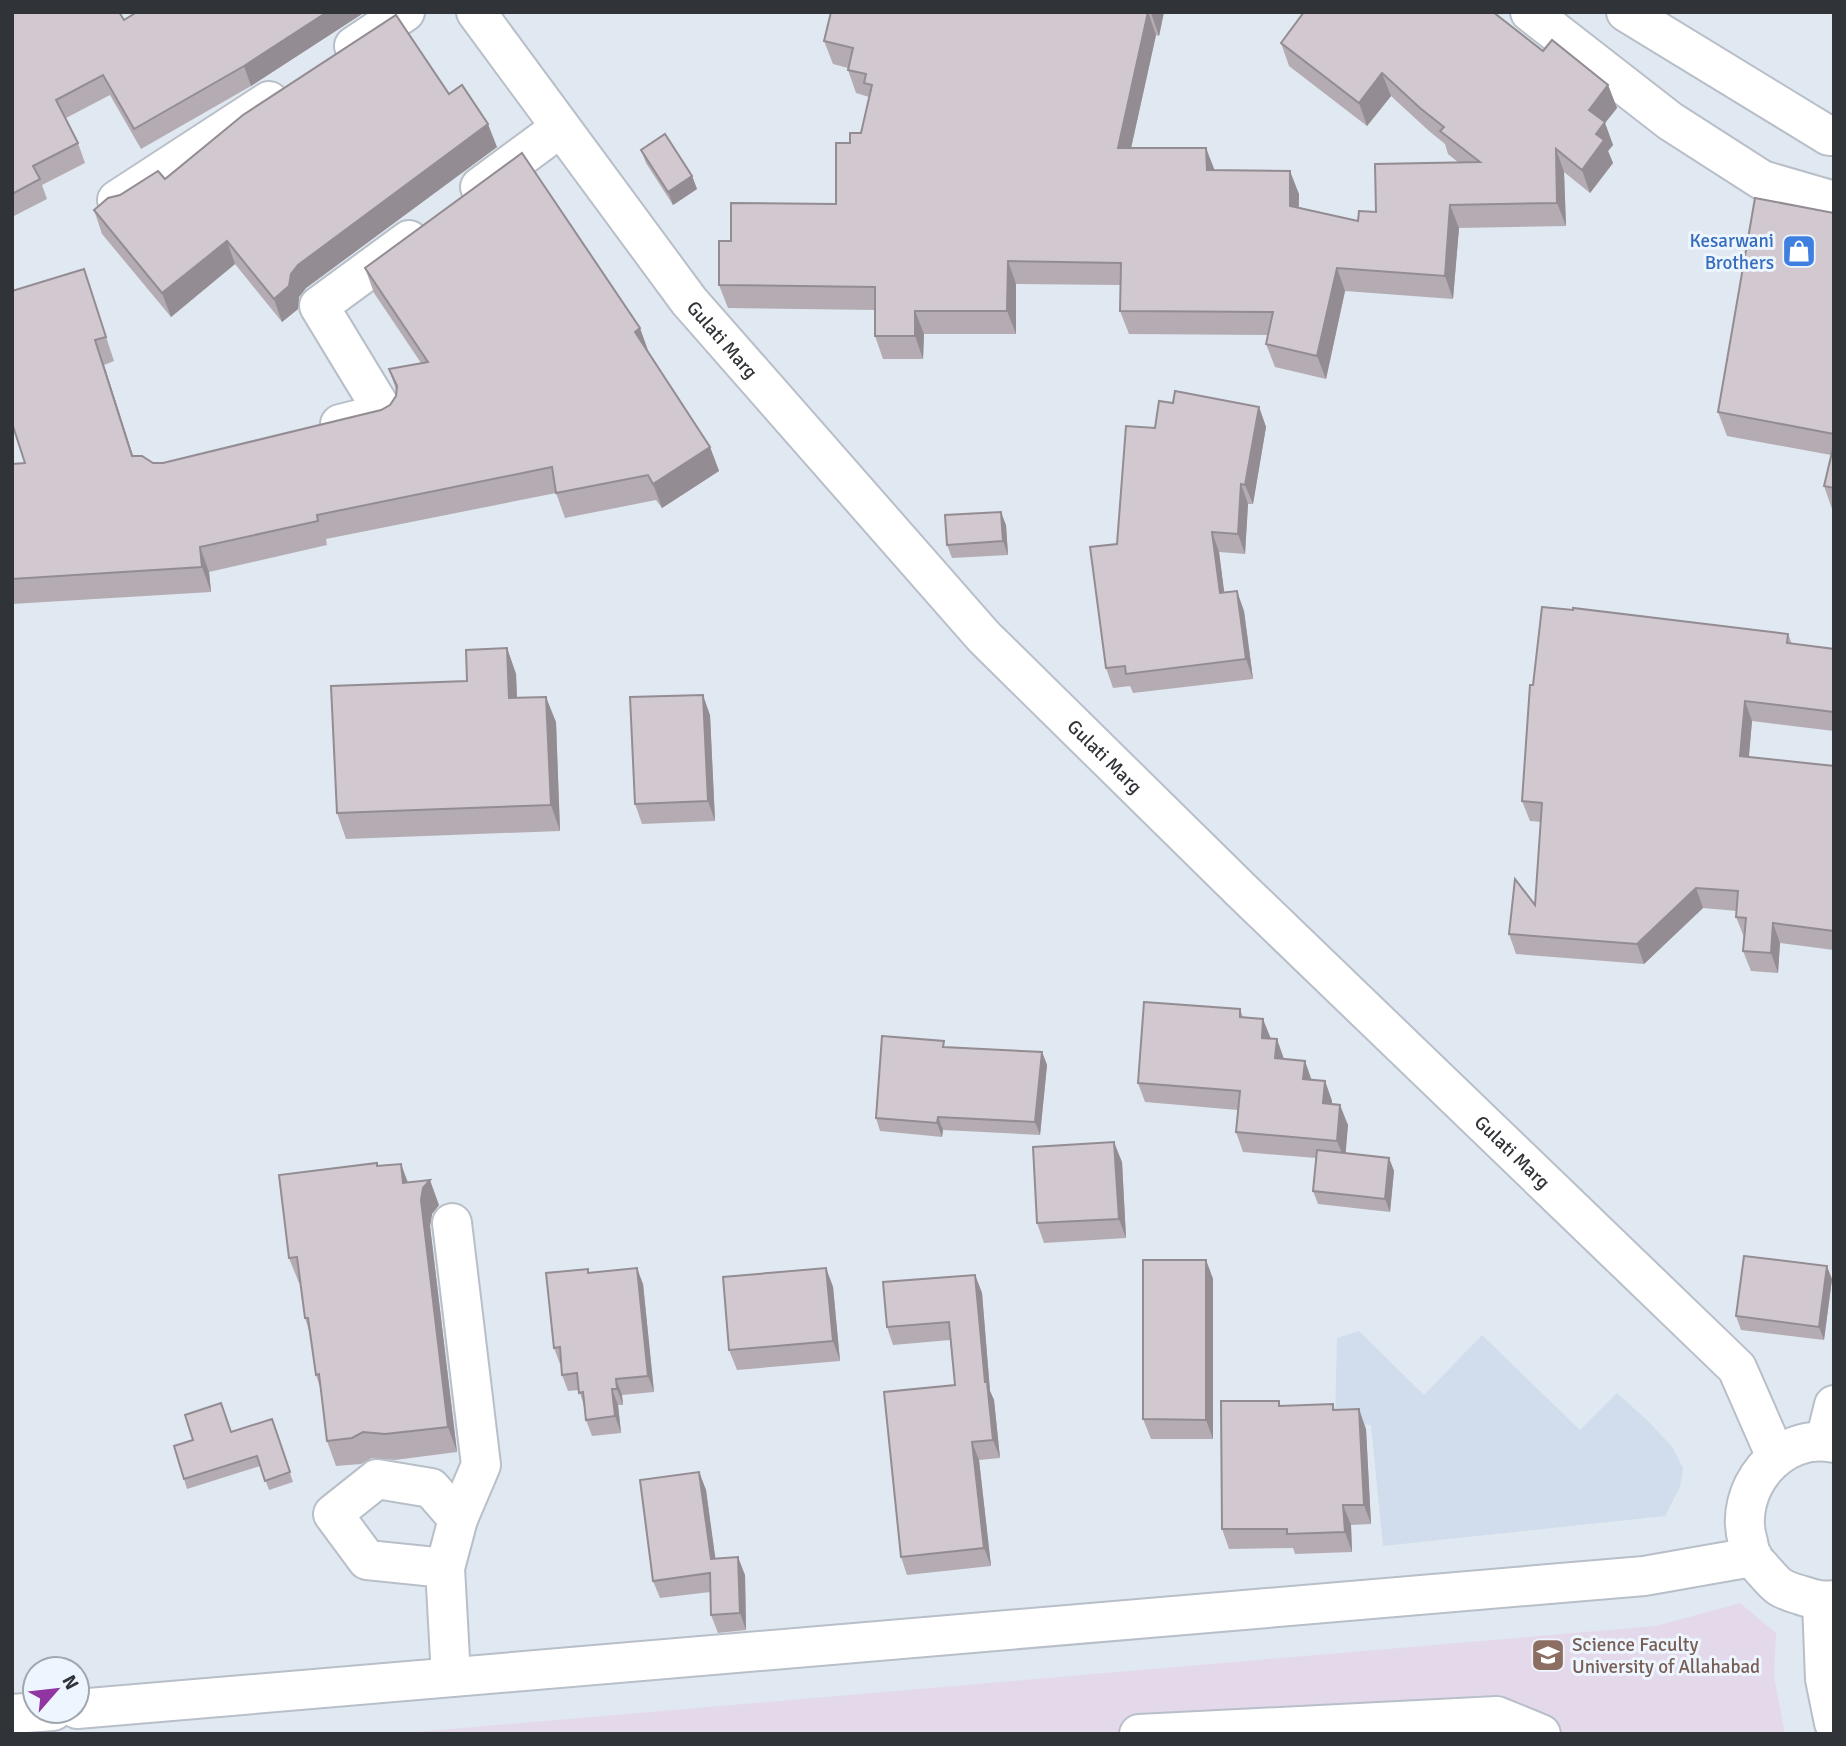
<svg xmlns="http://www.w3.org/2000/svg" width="1846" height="1746" font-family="Signika,sans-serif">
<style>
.built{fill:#d1ddec}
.education{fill:#e4d8eb}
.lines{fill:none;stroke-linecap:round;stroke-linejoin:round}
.minor-casing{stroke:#b8bfc8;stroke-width:42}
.tertiary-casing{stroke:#b8bfc8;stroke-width:42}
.secondary-casing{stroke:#b8bfc8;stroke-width:42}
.minor{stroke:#fff;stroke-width:38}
.tertiary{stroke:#fff;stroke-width:38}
.secondary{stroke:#fff;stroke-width:38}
.wall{fill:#b5acb3}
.shaded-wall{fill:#938c92}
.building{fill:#d2c8d0;stroke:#938c92;stroke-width:2}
.labels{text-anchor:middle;stroke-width:6;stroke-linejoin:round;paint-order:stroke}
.shop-label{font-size:19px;fill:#366cbe;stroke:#edf5fe;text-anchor:end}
.street-label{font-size:19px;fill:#303337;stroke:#edf5fe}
.education-label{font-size:19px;fill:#785e54;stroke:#edf5fe;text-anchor:start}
</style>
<rect width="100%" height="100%" fill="#e0e8f1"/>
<path class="built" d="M1359,1331l65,64 58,-60 98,95 37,-37 32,29 24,26 10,20 -3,19 -15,29 -282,30 -12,-121 -36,-3 2,-84z"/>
<path class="education" d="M1740,1603l36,30 -2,43 11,58h-1391l1262,-108z"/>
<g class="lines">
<g class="minor-casing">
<g id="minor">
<path d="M354,46l51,-34"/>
<path d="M480,187l80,-59"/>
<path d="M117,200l152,-99"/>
<path d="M340,424l44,-11 -65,-107 90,-66"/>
<path d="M445,1568l-78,-8 -34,-46 44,-35 54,9 27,31"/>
<path d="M451,1677l-6,-109 13,-49 23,-54 -29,-242"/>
<path d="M1139,1734l358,-18 44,18"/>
</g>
</g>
<g class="tertiary-casing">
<g id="tertiary">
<path id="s1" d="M476,12l213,289 295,336 258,254 495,477 39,89"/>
<path d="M1825,1441l9,-36"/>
<path d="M1822,1602l3,77 9,44"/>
</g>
</g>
<g class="secondary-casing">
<g id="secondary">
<path d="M1530,12l140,109 92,59 72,21"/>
<path d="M1626,12l203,124h5"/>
<path d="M1834,1443c-55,-12 -102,48 -86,99 1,5 2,11 5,15 2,5 7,9 10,13 14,15 14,18 34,24 13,4 23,8 37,6"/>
<path d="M77,1709l1567,-133 108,-19"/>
<path d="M12,1714l41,-3"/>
</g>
</g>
<use href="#minor" class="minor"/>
<use href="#tertiary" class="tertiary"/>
<use href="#secondary" class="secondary"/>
</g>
<g class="wall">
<path d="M12,12l112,8 241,-8 -114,74 -110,63 -31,-54 -44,23 12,25 7,20 -43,22 5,14 -35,18z"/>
<path d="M831,12h333l-5,24 -3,-1 -25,113 168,46v13l59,14 101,-58 -11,-9 -3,-10 -16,-13 -38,-35 -24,30 -78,-60 -8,-23 262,8 65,34 9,23 -12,15 8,22 -5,6 5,12 -23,30 -26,-21 2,54 -107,2 -6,71 -108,-8 -19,88 -51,-12 -9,-23 2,-9 -139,-1 -9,-23 1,-26 -105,-1v50h-92l-1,25h-40l-8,-23v-26l-147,-2 -9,-23 12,-44 105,-37 14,-61 11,-10 8,-36 -13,-4 -8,-23v-2l-15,-4 -9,-23z"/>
<path d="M449,94l48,53 -191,141 -7,9 -1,12 -16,13 -47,-58 -64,53 -69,-83 -8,-24 26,-15 45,-16z"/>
<path d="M641,150l51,26 5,13 -24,16 -27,-42z"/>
<path d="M1834,213v297l-2,-1 -8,-23 7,-31 -104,-19 -9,-24z"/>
<path d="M365,268l284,85 61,94 9,24 -57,37 -6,-8 -91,18 -9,-25 -230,46 1,6 -118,27 2,20 -199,12v-140l13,-1 67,-169 22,67 -10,4 29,91 20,7h10l218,-53 9,-5 6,-9v-6l-7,-21 32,-6 -47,-70z"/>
<path d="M1173,403l86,4 7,20 -13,77h-5l-3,50 -26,-2 5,41 20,18 9,68 -120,14 -3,-7 -17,2 -7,-20 11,-124 38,-116z"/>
<path d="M1006,525l2,30 -56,3 -5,-13z"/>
<path d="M1788,634l4,10 42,5v82l-82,-10 -3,36 85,9v184l-54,-7 -2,30 -27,-2 -8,-20 1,-14 -8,-20 1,-6 -34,-3 -59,56 -128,-10 -7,-20 26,-29 6,-83 -11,-1 -8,-20 11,-116z"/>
<path d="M507,648l9,26 1,24 39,24 4,109 -214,8 -9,-26 130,-132z"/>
<path d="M710,715l5,106 -73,3 -7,-20z"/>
<path d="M1240,1009l3,8 27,22 14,20 28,21 13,1 7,20v3l16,21 -3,28 44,5 5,13 -4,41 -72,-8 -5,-13 3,-33 -73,-6 -7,-20 2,-22 -93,-8 -7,-19z"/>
<path d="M946,1047l96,5 5,13 -7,70 -97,-5 -1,7 -62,-6 -4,-13z"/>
<path d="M1122,1162l4,76 -82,5 -7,-20z"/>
<path d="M377,1163l2,3 22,-2 7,18 31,23 -7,9 -2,12 27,226 -62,8 -23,-2 -11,6 -25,2 -9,-25 -6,-51 -5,-15 -6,-41 -5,-16 -5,-35h-1l-10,-25z"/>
<path d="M1206,1260l7,19v160h-62l-8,-20z"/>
<path d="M826,1268l7,19 7,74 -103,9 -8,-20z"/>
<path d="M589,1273l54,11 11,108 -32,3 1,10h-5l3,28 -29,3 -6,-16 -2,-14 -5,-16 -11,1 -6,-16 -1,-11h-1l-6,-16z"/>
<path d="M975,1275l7,18 8,98 4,9 6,58 -21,2 12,106 -84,9 -6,-18 54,-172 -5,-45 -57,5 -6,-18z"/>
<path d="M1832,1279l-8,61 -83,-10 -5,-14z"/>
<path d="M1333,1404l2,6 31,19 5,95 -20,1 1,27 -57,2 -2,-6 -64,1 -7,-20 59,-123z"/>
<path d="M272,1419l21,63 -24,8 -9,-24 -73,23 -3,-10 47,-47z"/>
<path d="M699,1472l7,18 9,69 30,16 1,55 -28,3 -7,-18 -1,-23 -50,6 -7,-17z"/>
</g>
<g class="shaded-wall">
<path d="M327,12h38l-114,74 -7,-20z"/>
<path d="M1148,12l8,23 -30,136 -8,-23z"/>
<path d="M1151,12h13l-5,24 -8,-23z"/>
<path d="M1382,73l9,23 -24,30 -8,-23z"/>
<path d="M1608,85l9,23 -12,15 8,22 -5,6 5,12 -23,30 -8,-23 7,-60z"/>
<path d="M488,124l9,23 -191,141 -7,9 -1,12 -16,13 -8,-23 24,-34z"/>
<path d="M1206,148l9,23 -8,-1z"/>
<path d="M1556,149l8,23 2,54 -9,-23z"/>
<path d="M1290,171l9,23 -1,35 -8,-23z"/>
<path d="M692,176l5,13 -24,16 -5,-13z"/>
<path d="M1450,205l9,23 -6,71 -8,-23z"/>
<path d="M227,241l8,23 -64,53 -9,-24z"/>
<path d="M1008,261l8,23v50l-9,-23z"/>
<path d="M1337,268l8,23 -19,88 -9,-23z"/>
<path d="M915,311l9,23 -1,25 -8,-23z"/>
<path d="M640,328l9,25 -14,-21z"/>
<path d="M95,340l9,25 37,116 -9,-25z"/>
<path d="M1259,407l7,20 -13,77 -8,-19z"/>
<path d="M710,447l9,24 -57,37 -9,-24z"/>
<path d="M1241,484l7,20 -3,50 -7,-20z"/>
<path d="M1001,512l5,13 2,30 -5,-14z"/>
<path d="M1212,532l7,20 8,61 -7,-20z"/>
<path d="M200,547l9,25 2,20 -9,-25z"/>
<path d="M1237,591l7,20 9,68 -7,-20z"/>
<path d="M507,648l9,26 2,50 -9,-26z"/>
<path d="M703,695l7,20 5,106 -7,-20z"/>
<path d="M546,697l10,25 4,109 -9,-26z"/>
<path d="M1745,701l7,20 -5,55 -7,-20z"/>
<path d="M1696,888l7,20 -59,56 -7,-20z"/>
<path d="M1773,923l7,20 -2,30 -7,-20z"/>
<path d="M1263,1019l8,20 -9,-1z"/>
<path d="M1277,1039l7,20 -9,-1z"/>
<path d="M1042,1052l5,13 -7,70 -5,-13z"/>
<path d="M1305,1061l7,20 -9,-2z"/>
<path d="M1325,1081l7,20 -2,22 -7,-20z"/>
<path d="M1340,1105l8,20 -3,36 -8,-20z"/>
<path d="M938,1117l5,13 -1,7 -5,-14z"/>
<path d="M1114,1142l8,20 4,76 -7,-19z"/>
<path d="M1389,1158l5,13 -4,41 -5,-13z"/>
<path d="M401,1164l9,26 -7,-7z"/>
<path d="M430,1180l9,25 -7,9 -2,12 27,226 -9,-25 -27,-227 2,-12z"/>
<path d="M1206,1260l7,19v160l-7,-19z"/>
<path d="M1827,1266l5,13 -8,61 -5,-13z"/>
<path d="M637,1268l6,16 11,108 -6,-16z"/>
<path d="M826,1268l7,19 7,74 -7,-20z"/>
<path d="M975,1275l7,18 8,98 4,9 6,58 -7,-18 -8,-58z"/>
<path d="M616,1379l6,16 1,10 -6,-16z"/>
<path d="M612,1389l6,16 3,28 -6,-17z"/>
<path d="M1359,1409l7,20 5,95 -7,-19z"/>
<path d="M972,1442l7,18 12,106 -7,-18z"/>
<path d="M699,1472l7,18 12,87 -7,-18z"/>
<path d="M1343,1505l8,20 1,27 -7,-20z"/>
<path d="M738,1557l7,18 1,55 -6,-17z"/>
</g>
<g class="building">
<path d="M12,12h107l5,8 13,-8h190l-83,54 -110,63 -31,-54 -47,25 22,43 -45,23 7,13 -28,15z"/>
<path d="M831,12h320h-3l-30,136h88l1,22 83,1v35l68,15 1,-10 17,1 -1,-48 105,-2 -40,-31 4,-4 -24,-19 -38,-35 -23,30 -78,-60 23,-31h189l50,39 9,-11 56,45 -19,25 16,12 -9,12 8,6 -22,30 -26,-21 1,54 -107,2 -5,71 -108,-8 -20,88 -51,-12 7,-32 -153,-1 1,-48 -113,-2 -1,50h-92v25h-40v-49l-156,-2v-44h12v-38l105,1v-61h14v-10h11l11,-48 -8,-2 2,-9 -18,-4 5,-22 -29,-7z"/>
<path d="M396,15l53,79 13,-9 26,39 -190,141 -7,9 -2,12 -15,13 -47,-58 -65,52 -68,-83 14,-12 12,-3 38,-24 7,8 78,-64z"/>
<path d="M665,134l27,42 -24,16 -27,-42z"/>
<path d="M522,153l118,175 -5,4 75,115 -57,37 -5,-9 -92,18 -4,-26 -235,48 1,6 -118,26 2,20 -190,12v-115l13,-1 -13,-40v-132l72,-22 22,68 -11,3 37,116h10l11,7h10l218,-53 9,-5 6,-9 1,-10 -8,-17 39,-7 -63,-94z"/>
<path d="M1755,198l79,15v221l-116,-22z"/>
<path d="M1175,391l84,16 -14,78 -4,-1 -3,50 -26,-2 8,61 17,-2 9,68 -120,15 -1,-8 -19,2 -16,-121 27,-3 9,-118 29,2 4,-27 14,2z"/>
<path d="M1834,444v44l-10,-2z"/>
<path d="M1001,512l2,29 -56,4 -2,-30z"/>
<path d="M1542,607l31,3v-2l215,26 -1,9 47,6v63l-89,-11 -5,55 94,10v165l-61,-8 -2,30 -28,-2 3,-33 -10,-1 2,-26 -42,-3 -59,56 -128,-10 6,-55 20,26 7,-102 -20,-2 8,-116h3z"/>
<path d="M507,648l2,50 37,-1 5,108 -214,8 -6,-127 136,-5 -1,-31z"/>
<path d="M703,695l5,106 -73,3 -5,-107z"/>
<path d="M1144,1002l96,7v8l23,2 -1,19 15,1 -2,19 30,3 -2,18 22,2 -2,22 17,2 -3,36 -101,-9 4,-41 -102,-8z"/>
<path d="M882,1036l62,5 -1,6 99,5 -7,70 -97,-5 -1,6 -61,-5z"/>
<path d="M1114,1142l5,77 -82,4 -4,-76z"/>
<path d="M1317,1150l72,8 -4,41 -72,-8z"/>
<path d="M377,1163v3l24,-2 2,19 27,-3 -7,8 -2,12 27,227 -63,7 -22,-2 -11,6 -25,3 -8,-67 -3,1 -8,-57h-3l-8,-61 -8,1 -10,-83z"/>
<path d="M1744,1256l83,10 -8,61 -83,-11z"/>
<path d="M1143,1260h63v160l-63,-1z"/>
<path d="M637,1268l11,108 -32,3 1,10h-5l3,27 -29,4 -3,-28 -4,1 -2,-20 -15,2 -2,-28 -6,1 -8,-75 42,-4v4z"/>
<path d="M826,1268l7,73 -104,9 -6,-73z"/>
<path d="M975,1275l10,107h2l6,58 -21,2 12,106 -83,9 -17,-165 71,-7 -6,-63 -62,5 -4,-45z"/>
<path d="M1221,1401h58v5l54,-2v6l26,-1 5,96h-21l2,27 -58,2v-5h-65z"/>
<path d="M221,1403l10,29 41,-13 18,53 -25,9 -8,-25 -73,23 -10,-33 19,-6 -8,-25z"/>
<path d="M699,1472l12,87 27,-2 2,56 -29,2 -1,-42 -57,8 -13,-101z"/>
</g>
<defs>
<g id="shop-square" transform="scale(1.75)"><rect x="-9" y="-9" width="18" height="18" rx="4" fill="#3f7fe0" stroke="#edf5fe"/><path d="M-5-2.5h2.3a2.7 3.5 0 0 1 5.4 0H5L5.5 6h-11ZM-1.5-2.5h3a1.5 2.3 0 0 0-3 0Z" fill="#fff"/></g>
<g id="university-square" transform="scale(1.75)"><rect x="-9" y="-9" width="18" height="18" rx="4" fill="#8d6e63" stroke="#edf5fe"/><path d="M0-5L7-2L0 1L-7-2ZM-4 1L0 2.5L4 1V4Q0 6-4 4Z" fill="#fff"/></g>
</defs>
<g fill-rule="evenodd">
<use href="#shop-square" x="1799" y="251"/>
<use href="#university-square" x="1548" y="1655"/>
</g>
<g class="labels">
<g class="shop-label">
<text x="1774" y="247">Kesarwani<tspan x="1774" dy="22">Brothers</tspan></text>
</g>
<g class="street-label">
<text dy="7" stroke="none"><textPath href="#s1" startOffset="410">Gulati Marg</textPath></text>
<text dy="7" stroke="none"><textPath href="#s1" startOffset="976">Gulati Marg</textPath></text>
<text dy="7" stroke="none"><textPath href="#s1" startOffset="1544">Gulati Marg</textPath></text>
</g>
<g class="education-label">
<text x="1572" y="1651">Science Faculty<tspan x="1572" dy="22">University of Allahabad</tspan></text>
</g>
</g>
<rect width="1846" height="1746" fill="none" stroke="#303337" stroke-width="28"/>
<g transform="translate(56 1690) rotate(62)"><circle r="33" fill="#edf5fe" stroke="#a1a7ae" stroke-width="2"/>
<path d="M0-5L12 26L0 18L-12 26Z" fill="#9136a1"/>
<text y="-10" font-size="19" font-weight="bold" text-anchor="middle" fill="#303337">N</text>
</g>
</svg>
